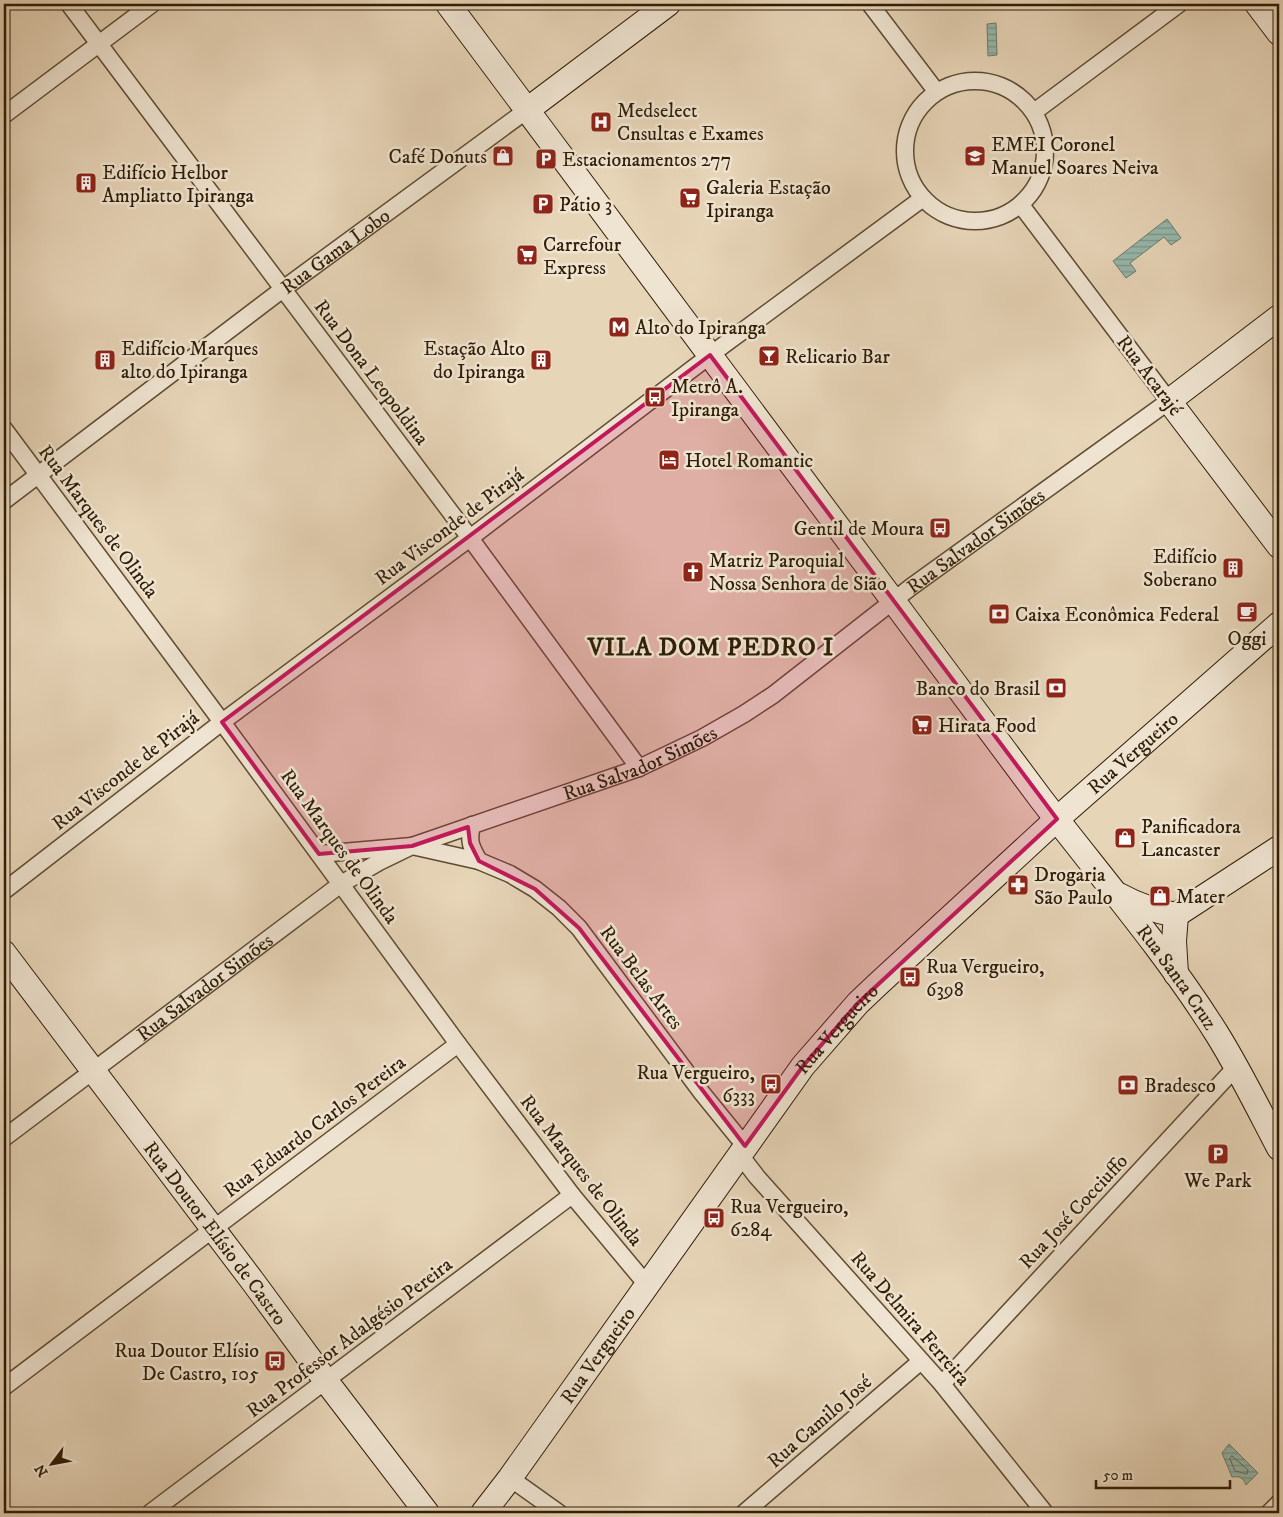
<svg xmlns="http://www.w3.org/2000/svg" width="1283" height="1517" font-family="'IM FELL DW Pica',serif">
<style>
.water{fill:url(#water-rules);stroke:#6d7b6b}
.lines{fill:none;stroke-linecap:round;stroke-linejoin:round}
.shore{stroke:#636b5a;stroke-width:1}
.street-casing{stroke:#5d4b32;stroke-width:19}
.secondary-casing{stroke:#2f1d06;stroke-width:26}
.street{stroke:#efe4d1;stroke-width:16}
.secondary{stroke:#efe4d1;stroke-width:24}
.marked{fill:#c2185b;fill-opacity:0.2;stroke:#c2185b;stroke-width:4;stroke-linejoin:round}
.labels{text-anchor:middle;stroke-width:5;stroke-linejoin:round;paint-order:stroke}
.poi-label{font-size:20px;fill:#2f1d06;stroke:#efe4d1;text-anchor:start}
.street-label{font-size:20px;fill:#2f1d06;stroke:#efe4d1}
.district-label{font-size:25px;font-weight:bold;letter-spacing:1px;fill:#2f1d06;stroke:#efe4d1}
</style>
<defs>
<pattern id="water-rules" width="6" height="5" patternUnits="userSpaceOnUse" patternTransform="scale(1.25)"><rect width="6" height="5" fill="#97b9ae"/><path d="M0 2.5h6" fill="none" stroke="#7c968c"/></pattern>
</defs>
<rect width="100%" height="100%" fill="#e7d5b8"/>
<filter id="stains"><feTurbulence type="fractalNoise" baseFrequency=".004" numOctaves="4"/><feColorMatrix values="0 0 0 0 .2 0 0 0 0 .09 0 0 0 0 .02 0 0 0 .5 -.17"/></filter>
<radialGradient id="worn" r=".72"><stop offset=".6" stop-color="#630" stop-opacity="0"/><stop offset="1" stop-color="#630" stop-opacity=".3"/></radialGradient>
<g class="water">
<path d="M996,23l1,32 -9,1 -1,-32z"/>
<path d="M1167,219l14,19 -10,7 -7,-8 -34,26 6,8 -10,7 -13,-17z"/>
<path d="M1229,1444l29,29 -12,12c-3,-8 -7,-9 -14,-8l-10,-24z"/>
</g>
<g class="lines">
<path class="shore" d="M1232,1456l16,14 -1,4 -12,-3 -5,-12z"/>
<g class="street-casing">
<g id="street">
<path d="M69,4l401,534 169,230"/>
<path d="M870,4l66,87"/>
<circle cx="975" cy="151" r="70"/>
<path d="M1034,112l145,-108"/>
<path d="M4,115l148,-111"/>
<path d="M4,429l218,293 236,322 114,151 75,90"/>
<path id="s1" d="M4,501l279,-212 244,-179"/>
<path d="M472,825c-4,17 -1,22 7,36"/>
<path d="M319,854l93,-8 67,15 31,13 25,15 24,19 20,20 123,165 43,53"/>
<path d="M4,891l218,-169 248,-184 255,-194 198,-146"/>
<path id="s2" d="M4,1138l337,-254 38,-22 33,-16 227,-78 63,-30 42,-24 29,-19 138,-108 258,-186 -148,-196"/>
<path d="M740,1155l17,22 185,207 103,129"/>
<path d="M942,1384l294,-317"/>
<path d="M4,1387l454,-343"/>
<path d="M510,1478l49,35"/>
<path d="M150,1513l422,-318"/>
<path d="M744,1513l177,-152"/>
<path d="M1269,1513l10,-10"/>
</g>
</g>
<g class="secondary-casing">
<g id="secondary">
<path id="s3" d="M448,4l593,795c60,78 124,152 176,235 23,37 42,76 62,114"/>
<path d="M1257,4l22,29"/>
<path d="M527,110l141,-106"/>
<path d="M1279,317l-110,84 110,145"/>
<path d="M1119,895c18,10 36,16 57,20"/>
<path d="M1176,915l103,-67"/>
<path d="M1176,915l-2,26 2,33"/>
<path id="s4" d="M4,953l250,330 72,98 101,132"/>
<path id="s5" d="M483,1513l27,-35 293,-412 55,-63 19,-18 180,-166 222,-195"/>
</g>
</g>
<use href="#street" class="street"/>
<use href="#secondary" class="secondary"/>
</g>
<path class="marked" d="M710,355l347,464 -199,184 -55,63 -58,80 -166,-218 -44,-39 -56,-28 -9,-18 -2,-16 -56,19 -93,8 -97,-132z"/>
<defs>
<g id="hospital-square" transform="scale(1.125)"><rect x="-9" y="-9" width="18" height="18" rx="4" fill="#8f2418" stroke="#efe4d1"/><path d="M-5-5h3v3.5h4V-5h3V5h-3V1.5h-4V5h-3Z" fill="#fff"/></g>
<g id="shop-square" transform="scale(1.125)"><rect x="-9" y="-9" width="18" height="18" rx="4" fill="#8f2418" stroke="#efe4d1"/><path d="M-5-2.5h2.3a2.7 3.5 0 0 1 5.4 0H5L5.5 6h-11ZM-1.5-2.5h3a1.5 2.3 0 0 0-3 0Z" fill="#fff"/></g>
<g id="school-square" transform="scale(1.125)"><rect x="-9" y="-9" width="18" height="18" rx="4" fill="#8f2418" stroke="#efe4d1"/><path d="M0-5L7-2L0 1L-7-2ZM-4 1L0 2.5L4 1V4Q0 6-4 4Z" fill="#fff"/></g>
<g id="parking-square" transform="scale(1.125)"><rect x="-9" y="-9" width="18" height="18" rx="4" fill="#8f2418" stroke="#efe4d1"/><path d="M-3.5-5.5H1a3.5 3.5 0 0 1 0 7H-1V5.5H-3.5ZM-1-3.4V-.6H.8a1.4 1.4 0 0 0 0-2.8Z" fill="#fff"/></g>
<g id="building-square" transform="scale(1.125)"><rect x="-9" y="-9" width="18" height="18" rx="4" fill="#8f2418" stroke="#efe4d1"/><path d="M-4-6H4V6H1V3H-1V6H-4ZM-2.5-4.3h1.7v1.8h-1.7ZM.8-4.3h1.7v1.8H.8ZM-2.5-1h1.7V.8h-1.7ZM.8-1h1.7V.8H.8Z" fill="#fff"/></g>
<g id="supermarket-square" transform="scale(1.125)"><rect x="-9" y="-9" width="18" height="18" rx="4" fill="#8f2418" stroke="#efe4d1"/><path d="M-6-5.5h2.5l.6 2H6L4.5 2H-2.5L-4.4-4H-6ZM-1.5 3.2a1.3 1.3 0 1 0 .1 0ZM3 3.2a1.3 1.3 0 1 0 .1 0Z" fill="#fff"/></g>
<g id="metro-square" transform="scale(1.125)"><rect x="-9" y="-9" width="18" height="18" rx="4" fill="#8f2418" stroke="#efe4d1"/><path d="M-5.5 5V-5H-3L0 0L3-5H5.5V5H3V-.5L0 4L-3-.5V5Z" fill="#fff"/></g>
<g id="bar-square" transform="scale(1.125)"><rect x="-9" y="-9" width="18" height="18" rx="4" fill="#8f2418" stroke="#efe4d1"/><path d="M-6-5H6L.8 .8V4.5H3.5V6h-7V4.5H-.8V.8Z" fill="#fff"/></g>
<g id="bus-square" transform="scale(1.125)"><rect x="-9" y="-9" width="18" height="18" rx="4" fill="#8f2418" stroke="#efe4d1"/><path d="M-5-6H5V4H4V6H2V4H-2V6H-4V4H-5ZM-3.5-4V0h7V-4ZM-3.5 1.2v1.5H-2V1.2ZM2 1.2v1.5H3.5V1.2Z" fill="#fff"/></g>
<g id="hotel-square" transform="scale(1.125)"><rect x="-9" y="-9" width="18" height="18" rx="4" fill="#8f2418" stroke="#efe4d1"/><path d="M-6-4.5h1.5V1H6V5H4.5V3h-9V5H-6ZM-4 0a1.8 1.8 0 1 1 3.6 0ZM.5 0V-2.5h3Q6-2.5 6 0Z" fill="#fff"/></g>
<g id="church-square" transform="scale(1.125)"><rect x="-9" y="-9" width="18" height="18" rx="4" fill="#8f2418" stroke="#efe4d1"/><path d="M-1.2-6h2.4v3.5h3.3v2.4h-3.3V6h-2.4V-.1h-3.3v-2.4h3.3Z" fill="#fff"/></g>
<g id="cafe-square" transform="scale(1.125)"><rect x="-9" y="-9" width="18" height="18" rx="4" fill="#8f2418" stroke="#efe4d1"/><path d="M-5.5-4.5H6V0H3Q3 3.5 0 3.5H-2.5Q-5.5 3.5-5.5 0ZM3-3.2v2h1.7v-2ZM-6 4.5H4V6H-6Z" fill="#fff"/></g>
<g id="bank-square" transform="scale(1.125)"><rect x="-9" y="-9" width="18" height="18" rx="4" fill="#8f2418" stroke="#efe4d1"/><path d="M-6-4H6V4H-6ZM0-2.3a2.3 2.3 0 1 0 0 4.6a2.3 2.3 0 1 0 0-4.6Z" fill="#fff"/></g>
<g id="pharmacy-square" transform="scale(1.125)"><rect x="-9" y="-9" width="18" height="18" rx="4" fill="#8f2418" stroke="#efe4d1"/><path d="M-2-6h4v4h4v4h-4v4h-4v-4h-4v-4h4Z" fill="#fff"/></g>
</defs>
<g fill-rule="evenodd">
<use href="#hospital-square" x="601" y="122"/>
<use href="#shop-square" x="503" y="156"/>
<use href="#school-square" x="975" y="156"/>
<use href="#parking-square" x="546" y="159"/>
<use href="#building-square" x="86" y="183"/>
<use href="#supermarket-square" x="690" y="198"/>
<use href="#parking-square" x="543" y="204"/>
<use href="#supermarket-square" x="527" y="255"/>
<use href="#metro-square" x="619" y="327"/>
<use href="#bar-square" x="769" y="356"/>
<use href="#building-square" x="105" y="360"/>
<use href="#building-square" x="541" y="360"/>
<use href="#bus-square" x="655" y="397"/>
<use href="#hotel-square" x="669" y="460"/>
<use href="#bus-square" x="940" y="528"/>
<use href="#building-square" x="1233" y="568"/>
<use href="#church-square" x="693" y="572"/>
<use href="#cafe-square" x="1247" y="612"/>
<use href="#bank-square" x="999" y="614"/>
<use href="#bank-square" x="1056" y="688"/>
<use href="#supermarket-square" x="922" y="725"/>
<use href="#shop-square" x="1125" y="838"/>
<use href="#pharmacy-square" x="1018" y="885"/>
<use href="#shop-square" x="1160" y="896"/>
<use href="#bus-square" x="910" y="977"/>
<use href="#bus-square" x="771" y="1084"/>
<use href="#bank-square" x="1128" y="1085"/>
<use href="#parking-square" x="1218" y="1154"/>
<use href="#bus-square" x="714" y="1218"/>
<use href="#bus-square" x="275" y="1361"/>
</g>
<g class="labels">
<g class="poi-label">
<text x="617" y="117">Medselect<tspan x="617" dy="23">Cnsultas e Exames</tspan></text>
<text x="991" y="151">EMEI Coronel<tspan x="991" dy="23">Manuel Soares Neiva</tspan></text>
<text x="487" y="163" text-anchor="end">Café Donuts</text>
<text x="562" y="166">Estacionamentos 277</text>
<text x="102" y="179">Edifício Helbor<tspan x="102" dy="23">Ampliatto Ipiranga</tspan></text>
<text x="706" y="194">Galeria Estação<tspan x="706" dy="23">Ipiranga</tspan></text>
<text x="559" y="211">Pátio 3</text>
<text x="543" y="251">Carrefour<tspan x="543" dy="23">Express</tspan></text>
<text x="635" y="334">Alto do Ipiranga</text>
<text x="121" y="355">Edifício Marques<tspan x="121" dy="23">alto do Ipiranga</tspan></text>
<text x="525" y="355" text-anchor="end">Estação Alto<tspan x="525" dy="23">do Ipiranga</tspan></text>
<text x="785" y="363">Relicario Bar</text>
<text x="671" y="393">Metrô A.<tspan x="671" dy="23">Ipiranga</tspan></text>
<text x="685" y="467">Hotel Romantic</text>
<text x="924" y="535" text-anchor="end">Gentil de Moura</text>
<text x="1217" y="563" text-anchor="end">Edifício<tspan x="1217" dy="23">Soberano</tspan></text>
<text x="709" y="567">Matriz Paroquial<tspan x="709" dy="23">Nossa Senhora de Sião</tspan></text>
<text x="1015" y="621">Caixa Econômica Federal</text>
<text x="1247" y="645" text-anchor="middle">Oggi</text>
<text x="1040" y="695" text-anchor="end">Banco do Brasil</text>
<text x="938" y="732">Hirata Food</text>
<text x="1141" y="833">Panificadora<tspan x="1141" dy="23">Lancaster</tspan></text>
<text x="1034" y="881">Drogaria<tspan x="1034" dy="23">São Paulo</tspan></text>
<text x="1176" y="903">Mater</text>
<text x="926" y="973">Rua Vergueiro,<tspan x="926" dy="23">6398</tspan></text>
<text x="755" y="1079" text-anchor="end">Rua Vergueiro,<tspan x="755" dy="23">6333</tspan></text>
<text x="1144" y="1092">Bradesco</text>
<text x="1218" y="1187" text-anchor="middle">We Park</text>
<text x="730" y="1213">Rua Vergueiro,<tspan x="730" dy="23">6284</tspan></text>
<text x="259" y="1357" text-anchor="end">Rua Doutor Elísio<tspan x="259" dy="23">De Castro, 105</tspan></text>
</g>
<g class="street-label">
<text dy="7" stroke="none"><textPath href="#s1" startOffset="415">Rua Gama Lobo</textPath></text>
<text transform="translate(372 372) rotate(53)" y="7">Rua Dona Leopoldina</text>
<text transform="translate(1150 375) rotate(53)" y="7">Rua Acarajé</text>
<text transform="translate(99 521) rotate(53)" y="7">Rua Marques de Olinda</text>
<text transform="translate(449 526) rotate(-37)" y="7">Rua Visconde de Pirajá</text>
<text dy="7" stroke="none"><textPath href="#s2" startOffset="1150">Rua Salvador Simões</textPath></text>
<text dy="7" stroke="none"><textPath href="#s5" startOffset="1005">Rua Vergueiro</textPath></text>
<text dy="7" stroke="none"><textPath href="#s2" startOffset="745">Rua Salvador Simões</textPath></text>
<text transform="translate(125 770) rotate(-38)" y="7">Rua Visconde de Pirajá</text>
<text transform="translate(340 846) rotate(54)" y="7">Rua Marques de Olinda</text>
<text transform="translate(642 977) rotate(53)" y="7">Rua Belas Artes</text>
<text dy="7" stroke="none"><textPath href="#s3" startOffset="1216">Rua Santa Cruz</textPath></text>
<text dy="7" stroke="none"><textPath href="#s2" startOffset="251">Rua Salvador Simões</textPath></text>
<text dy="7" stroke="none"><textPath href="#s5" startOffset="600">Rua Vergueiro</textPath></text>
<text transform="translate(314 1126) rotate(-37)" y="7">Rua Eduardo Carlos Pereira</text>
<text transform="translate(582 1170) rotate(52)" y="7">Rua Marques de Olinda</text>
<text transform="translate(1073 1211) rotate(-47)" y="7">Rua José Cocciuffo</text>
<text dy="7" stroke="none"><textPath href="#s4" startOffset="351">Rua Doutor Elísio de Castro</textPath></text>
<text transform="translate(911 1318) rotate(49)" y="7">Rua Delmira Ferreira</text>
<text transform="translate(349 1337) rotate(-37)" y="7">Rua Professor Adalgésio Pereira</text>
<text dy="7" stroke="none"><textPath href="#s5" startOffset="195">Rua Vergueiro</textPath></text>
<text transform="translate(819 1421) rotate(-41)" y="7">Rua Camilo José</text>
</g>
<g class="district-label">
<text x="711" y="655">VILA DOM PEDRO I</text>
</g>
</g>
<rect width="1283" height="1517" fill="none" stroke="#e7d5b8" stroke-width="20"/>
<rect x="5" y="5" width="1273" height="1507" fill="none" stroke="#2f1d06" stroke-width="2.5"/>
<rect x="10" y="10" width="1263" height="1497" fill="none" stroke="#2f1d06"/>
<g transform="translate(52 1464) rotate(238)" stroke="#efe4d1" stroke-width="4" paint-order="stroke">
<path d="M0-4L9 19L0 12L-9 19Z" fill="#2f1d06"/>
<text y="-8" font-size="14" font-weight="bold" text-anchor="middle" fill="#2f1d06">N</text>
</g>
<path d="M1096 1480v8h134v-8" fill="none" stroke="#2f1d06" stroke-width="2.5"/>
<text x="1103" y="1480" font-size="15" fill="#2f1d06" stroke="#efe4d1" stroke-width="4" paint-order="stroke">50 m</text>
<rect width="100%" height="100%" filter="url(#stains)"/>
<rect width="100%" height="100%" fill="url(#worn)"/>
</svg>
